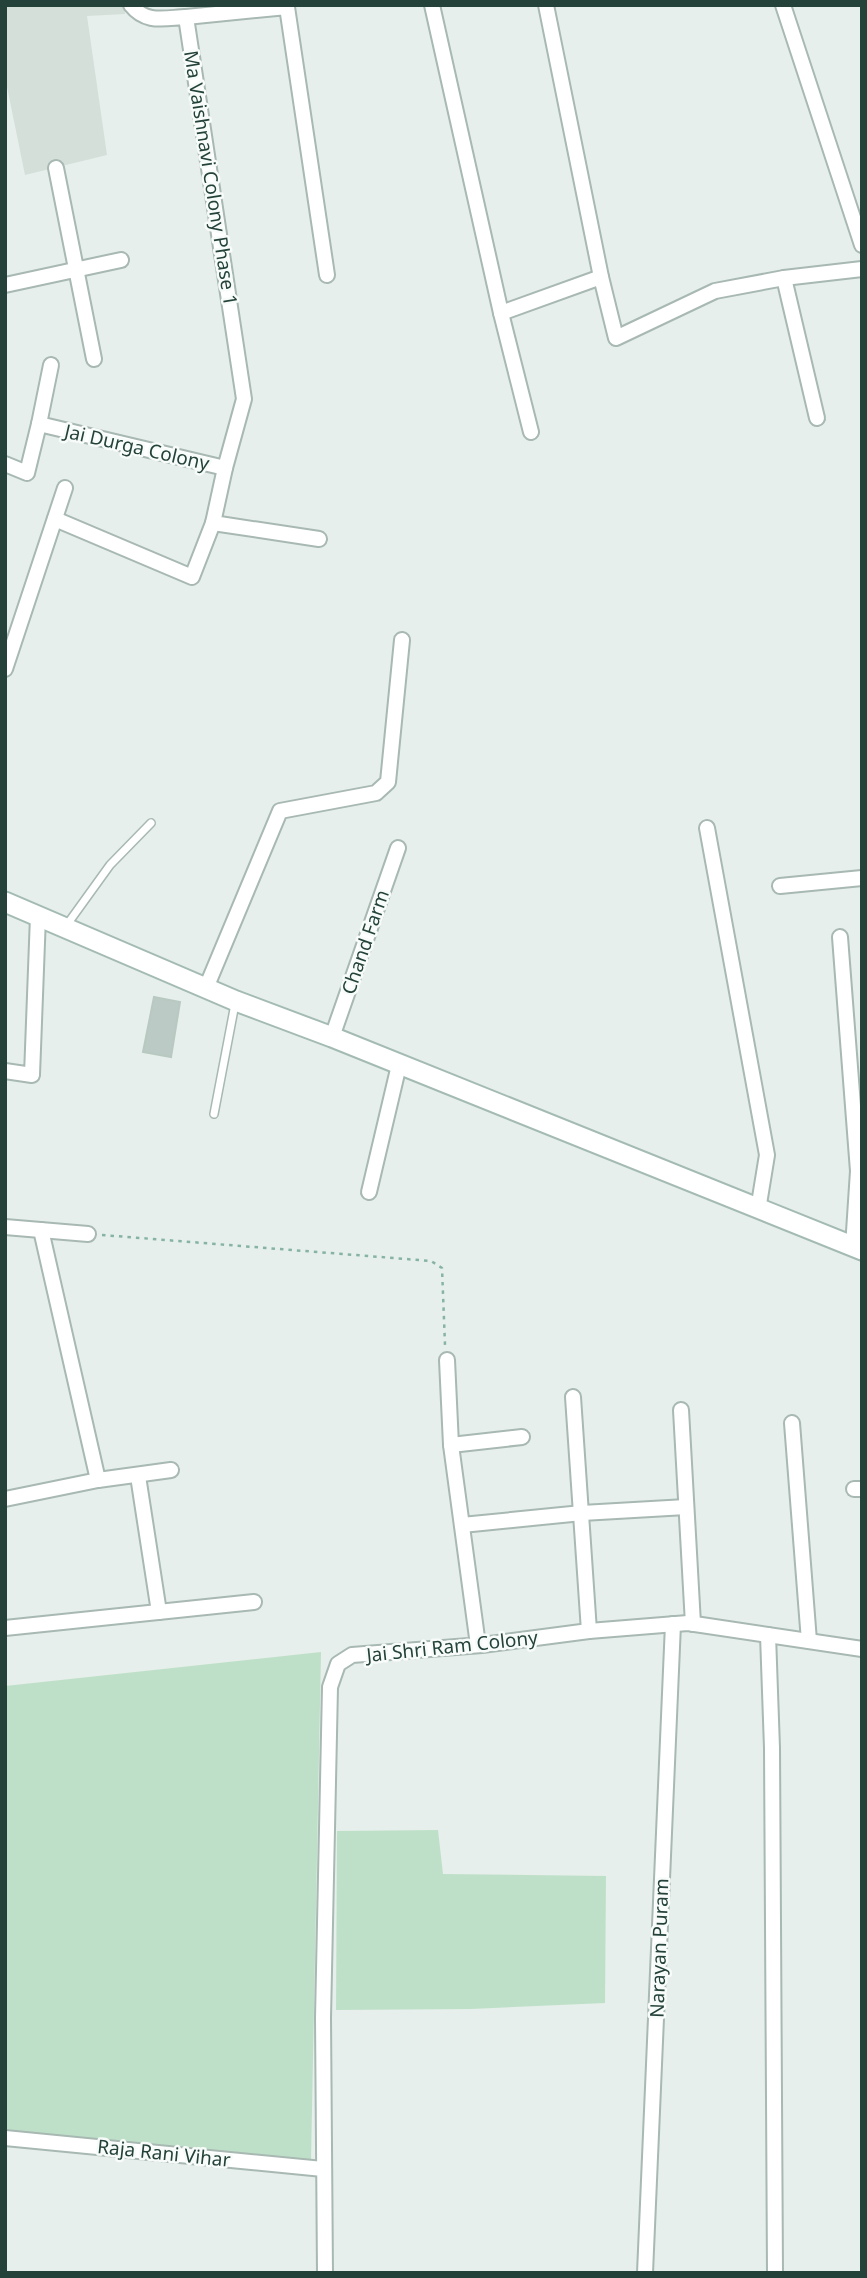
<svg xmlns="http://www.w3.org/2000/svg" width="867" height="2278" font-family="'Noto Sans',sans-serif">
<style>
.built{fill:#d4dfda}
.green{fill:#bfe0c8}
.building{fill:#bbcac4;stroke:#b8c9c2;stroke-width:2}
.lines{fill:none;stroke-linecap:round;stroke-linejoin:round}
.lane-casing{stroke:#a8b8b2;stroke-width:10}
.street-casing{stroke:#a8b8b2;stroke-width:18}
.secondary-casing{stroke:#a4bbb3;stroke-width:23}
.path{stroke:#86b3a5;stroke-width:2.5;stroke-dasharray:3.5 5;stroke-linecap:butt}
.lane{stroke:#fff;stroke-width:7}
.street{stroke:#fff;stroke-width:14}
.secondary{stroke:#fff;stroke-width:19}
.labels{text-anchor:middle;stroke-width:5;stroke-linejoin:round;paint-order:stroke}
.street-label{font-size:19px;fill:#24423a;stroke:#f7fbf9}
</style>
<rect width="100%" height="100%" fill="#e6efeb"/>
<path class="built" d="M5,5h119l1,9 -38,2 20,139 -82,20 -20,-98z"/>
<g class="green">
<path d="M321,1652l-10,508 -306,-30v-444z"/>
<path d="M438,1830l5,44 163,2 -1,127 -134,6 -135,1 1,-179z"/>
</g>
<path class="building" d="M154,997l26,5 -9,55 -28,-5z"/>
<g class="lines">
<g class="lane-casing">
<g id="lane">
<path d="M66,926l44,-61 41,-42"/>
<path d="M214,1114l21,-110"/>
</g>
</g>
<g class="street-casing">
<g id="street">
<path d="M131,5c15,19 33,13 55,12l58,382 -19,69 -12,55 106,16"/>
<path d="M432,5l69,308 30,119"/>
<path d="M546,5l55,272 15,61 99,-47 69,-13 78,-9"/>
<path d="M783,5l79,240"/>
<path d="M186,17l101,-10 40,268"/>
<path d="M56,168l38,191"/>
<path d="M784,278l33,140"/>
<path d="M5,285l116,-25"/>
<path d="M501,313l100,-36"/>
<path d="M39,424l12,-59"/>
<path d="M5,464l22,9 12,-49 186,44"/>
<path d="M55,519l137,58 21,-54"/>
<path d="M5,669l60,-181"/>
<path d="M707,828l60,327 -9,55"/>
<path d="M780,886l82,-8"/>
<path d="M840,937l18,234 -5,76"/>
<path d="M206,988l74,-177 96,-18 12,-11 14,-142"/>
<path d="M332,1037l66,-189"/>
<path d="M5,1071l27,4 6,-159"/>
<path d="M369,1192l30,-127"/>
<path d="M5,1227l83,7"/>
<path d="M41,1230l57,250"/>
<path d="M447,1360l4,85 27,200"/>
<path d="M573,1397l16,234"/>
<path d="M681,1410l12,214"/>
<path d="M792,1423l17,218"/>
<path d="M451,1445l71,-8"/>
<path d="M138,1476l21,136"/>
<path d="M854,1489h8"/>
<path d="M5,1499l93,-19 73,-10"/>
<path d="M462,1525l120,-12 104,-6"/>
<path d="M5,1628l249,-26"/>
<path d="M768,1635l4,113 3,525"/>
<path d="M5,2138l318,31"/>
<path d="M325,2273l-2,-255 7,-331 8,-23 14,-9 130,-10 107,-14 99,-8 174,26"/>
<path d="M645,2273l28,-649"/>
</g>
</g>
<g class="secondary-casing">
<path id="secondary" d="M5,902l231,99 96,36 530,213"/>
</g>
<path class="path" d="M102,1235l329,26 11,7 3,77"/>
<use href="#lane" class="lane"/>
<use href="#street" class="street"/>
<use href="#secondary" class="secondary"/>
</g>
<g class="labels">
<g class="street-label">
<text transform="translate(211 178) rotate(81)" y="7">Ma Vaishnavi Colony Phase 1</text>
<text transform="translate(137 447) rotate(13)" y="7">Jai Durga Colony</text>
<text transform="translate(365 942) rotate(-71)" y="7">Chand Farm</text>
<text transform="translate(452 1646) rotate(-6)" y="7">Jai Shri Ram Colony</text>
<text transform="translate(659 1948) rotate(-88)" y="7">Narayan Puram</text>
<text transform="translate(164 2153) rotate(6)" y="7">Raja Rani Vihar</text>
</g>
</g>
<rect width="867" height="2278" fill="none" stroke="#24423a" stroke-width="14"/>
</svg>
